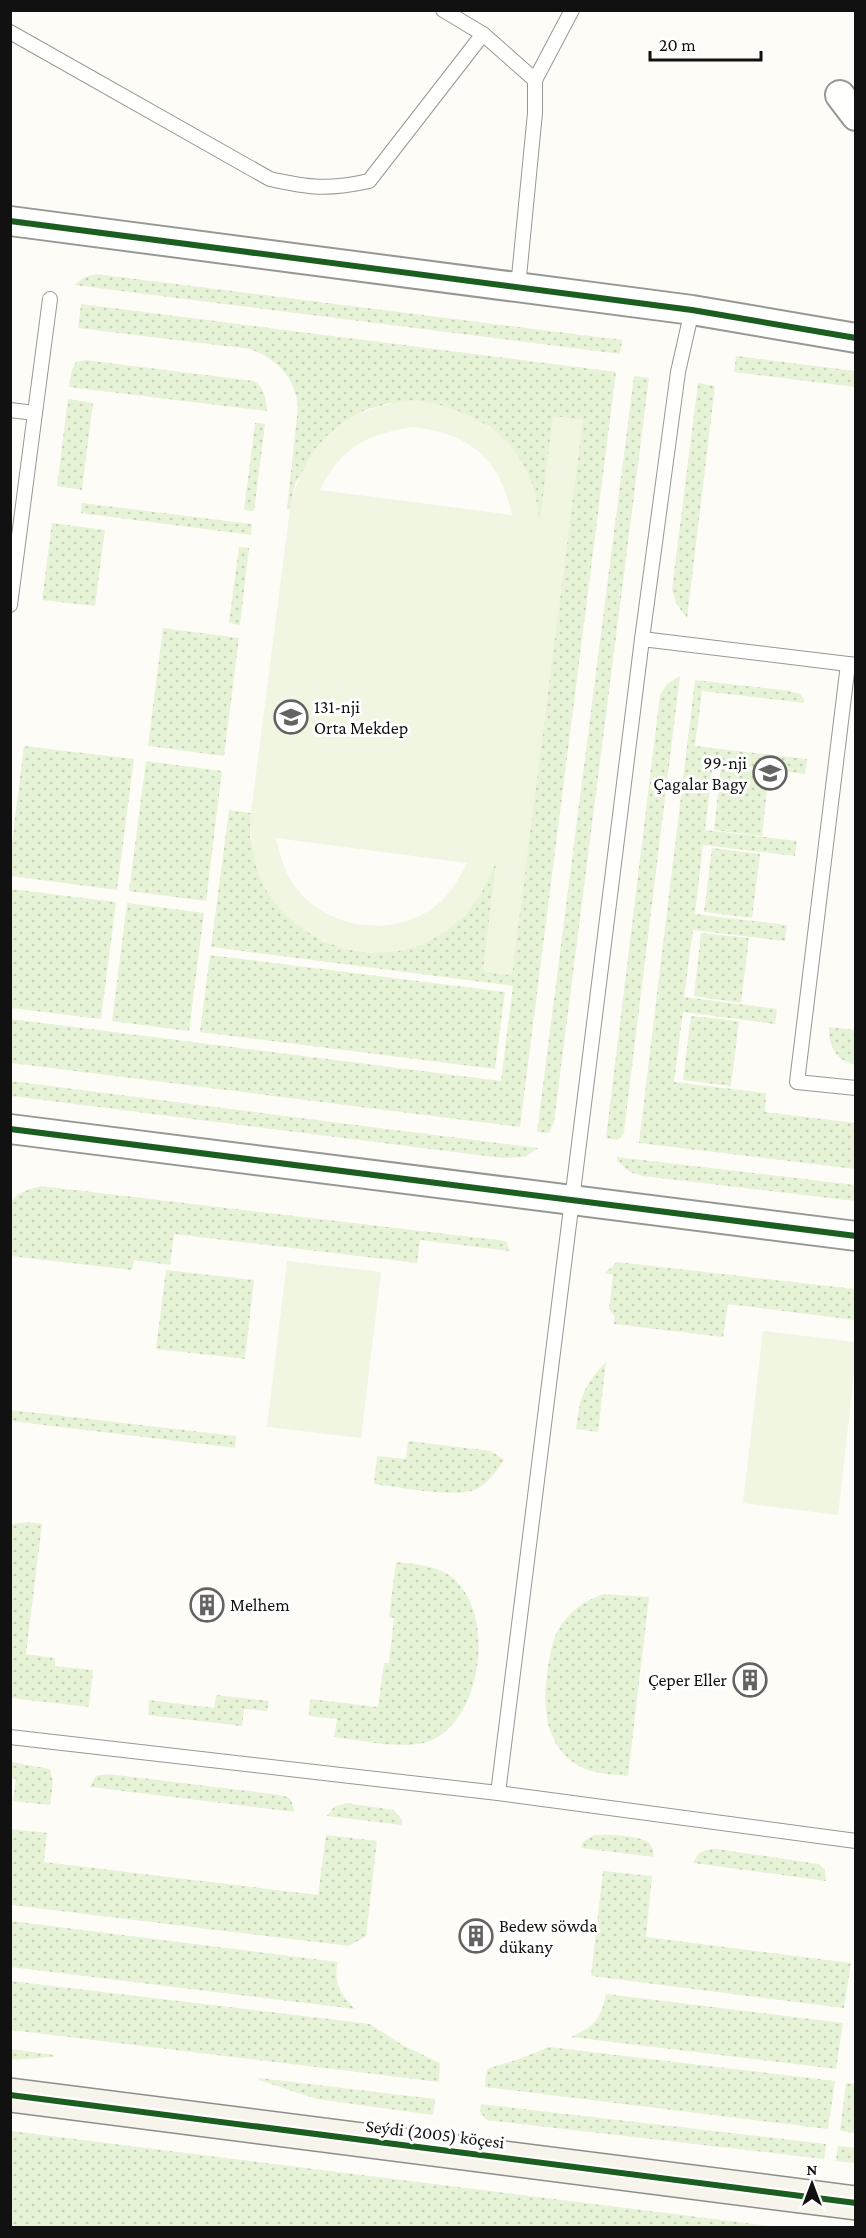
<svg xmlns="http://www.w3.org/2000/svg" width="866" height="2238" font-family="'Crimson Pro',serif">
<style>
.grass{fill:url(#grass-dots)}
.pitch{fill:#f0f6e1;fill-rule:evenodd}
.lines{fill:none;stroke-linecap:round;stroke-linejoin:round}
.lane-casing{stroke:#979795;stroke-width:16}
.street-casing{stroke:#979795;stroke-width:32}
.secondary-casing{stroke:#8e8d8b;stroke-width:36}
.lane{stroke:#fffffe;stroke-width:14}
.street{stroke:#fffffe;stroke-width:28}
.secondary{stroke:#f6f4eb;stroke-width:33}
.cycleway-casing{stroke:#fff;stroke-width:10}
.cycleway{stroke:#1b5e20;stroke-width:6}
.labels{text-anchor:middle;stroke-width:6;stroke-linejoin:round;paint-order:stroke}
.poi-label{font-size:18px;fill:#111;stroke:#fff;text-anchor:start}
.street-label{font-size:18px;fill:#111;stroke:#fff}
</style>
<defs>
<pattern id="grass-dots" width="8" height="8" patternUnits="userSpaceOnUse" patternTransform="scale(1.5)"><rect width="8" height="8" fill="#e7f3d7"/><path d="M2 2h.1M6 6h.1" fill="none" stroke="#c5cfb8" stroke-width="1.8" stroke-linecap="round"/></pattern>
</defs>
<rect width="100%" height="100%" fill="#fdfcf7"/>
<g class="grass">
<path d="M96,274l526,66 -2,14 -546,-69 11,-8z"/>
<path d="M81,304l535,68 -96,755 -509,-64v-44l490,62 12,-95 -302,-39 18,-137 22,3 -1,25 72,103 24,8 26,4 51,-10 23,-12 20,-17 31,-53 -14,110 29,4 28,-451 -17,-59 -15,-21 -19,-18 -99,-23 -25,7 -23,13 -19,17 -28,44 -5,25h-3l11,-102c-3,-30 -21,-48 -48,-58l-172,-21z"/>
<path d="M736,356l119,15v16l-121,-15z"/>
<path d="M85,360l169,21c11,7 12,18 13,30l-198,-24 3,-17 4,-8z"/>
<path d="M634,376l15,2 -95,744 -5,11 -12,-1z"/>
<path d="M698,383l17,3 -28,233 -11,-16 -4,-14z"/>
<path d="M68,399l25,4 -11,87 -25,-4z"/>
<path d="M255,423l10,1 -11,87 -10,-1z"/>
<path d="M82,503l170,21 -1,11 -170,-22z"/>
<path d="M52,523l53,7 -10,76 -53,-6z"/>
<path d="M239,547l10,1 -9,77 -11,-2z"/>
<path d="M163,628l76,10 -15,118 -76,-10z"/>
<path d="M680,676l-56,456 -6,8 -12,-2 54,-443 7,-11z"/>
<path d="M695,680l96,11 9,3 4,5v4l-102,-12 -7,55 112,13 -2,15 -92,-11 -8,67 92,11 -2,15 -92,-11 -8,69 92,11 -2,16 -92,-11 -9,67 93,12 -2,15 -92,-12 -9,70 92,11 -1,19 90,11v46l-216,-26z"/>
<path d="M24,746l110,13 -17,131 -106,-14v-25z"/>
<path d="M146,761l76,10 -16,130 -77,-10z"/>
<path d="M721,765l48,7 -7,64 -48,-6z"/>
<path d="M712,848l48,6 -8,64 -48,-6z"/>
<path d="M11,889l105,13 -15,117 -90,-11z"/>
<path d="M127,903l77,10 -15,118 -77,-10z"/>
<path d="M701,933l48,5 -8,65 -47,-7z"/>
<path d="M210,955l295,37 -10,77 -295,-37z"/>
<path d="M691,1016l48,5 -8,65 -48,-6z"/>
<path d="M829,1027l26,3v35c-20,-5 -26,-18 -26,-38z"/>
<path d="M11,1081l527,67 -13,9 -23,1 -491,-62z"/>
<path d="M617,1157l238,28v16l-212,-25 -13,-4 -13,-11z"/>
<path d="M41,1186l465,55 4,10 -90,-11 -3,23 -243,-29 -4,31 -36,-5 -2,10 -121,-14v-54c6,-10 19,-13 30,-16z"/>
<path d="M617,1262l238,27v31l-127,-16 -5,33 -109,-13 1,-7 -6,-8 4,-34 -8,-2z"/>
<path d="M166,1270l88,10 -9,79 -89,-10z"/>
<path d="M606,1362l-8,70 -22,-3c4,-32 7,-43 30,-67z"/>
<path d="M11,1410l225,26 -1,12 -224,-27z"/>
<path d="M408,1441l83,10 13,9c-8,12 -17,25 -30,30 -20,8 -76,-3 -100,-6l3,-28 29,3z"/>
<path d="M28,1522l14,2 -16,130 29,4v8l38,4 -4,37 -78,-9v-174z"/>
<path d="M396,1562c18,2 37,3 53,13 48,34 35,144 -19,166 -26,10 -69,-1 -96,-4l3,-18 -28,-3 1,-17 68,8 6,-44h5l5,-45 -5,-1z"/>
<path d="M604,1594l45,3 -21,179c-18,-2 -38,-2 -54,-13 -29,-21 -31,-56 -27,-88 2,-15 4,-31 11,-45 10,-18 27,-30 46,-36z"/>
<path d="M216,1695l53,6 -2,10 -23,-2 -2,17 -94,-11 1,-15 65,8z"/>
<path d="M11,1762l39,7 3,14 -3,22 -37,-4 3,-22 -5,-1z"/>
<path d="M109,1774l171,21c11,2 13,7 14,17l-204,-25 6,-11z"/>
<path d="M346,1803l48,7 8,10v5l-75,-9 7,-9z"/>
<path d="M11,1829l36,4 -3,29 274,33 8,-60 51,6 -11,95 -17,10 -338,-41z"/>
<path d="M594,1835c12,-1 46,0 55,8 4,4 4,10 5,14l-73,-9 2,-6z"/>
<path d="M717,1849l102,15 6,6 1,11 -133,-18c5,-12 12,-14 24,-14z"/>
<path d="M603,1871l49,5 -6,61 205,26 -7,45 -253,-32z"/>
<path d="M11,1921l327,41c-6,19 4,34 17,47l-344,-42z"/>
<path d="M11,1981l359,43 34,22 36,17 -1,19 -428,-52z"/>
<path d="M606,1994l237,29 -7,46 -265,-32c23,-11 30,-17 35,-43z"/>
<path d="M549,2047l286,34 -7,48 -343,-42 2,-18 32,-10z"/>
<path d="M11,2049l43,6v2l-43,3z"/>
<path d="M259,2078l176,21 -2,16 -116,-16 -58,-19z"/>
<path d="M846,2083l9,1v49l-15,-2z"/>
<path d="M481,2104l345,40 -2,15 -337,-39 -7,-8z"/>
<path d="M11,2131l768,96h-768z"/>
<path d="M838,2146l17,2v15l-19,-2z"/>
</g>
<g class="pitch">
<path d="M416,400c54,8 101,34 118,89 3,11 3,22 6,32l13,-105 30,4 -71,555 -29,-4 13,-108c-5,9 -9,20 -14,29 -8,14 -21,27 -34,37 -57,46 -149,21 -183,-41 -13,-23 -15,-49 -14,-75l39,-304c16,-70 55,-102 126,-109zM414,427c56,7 86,31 98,88l-192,-25c20,-42 48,-57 94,-63zM276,839v-1l191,25c-7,14 -14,27 -26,38 -42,40 -118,30 -149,-19 -9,-14 -12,-28 -16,-43z"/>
<path d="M287,1261l94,11 -20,166 -94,-11z"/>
<path d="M763,1331l92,11v22l-17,151 -95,-12z"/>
</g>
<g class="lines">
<g class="lane-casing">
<g id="lane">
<path d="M443,10l40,24 52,46v33l-17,174"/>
<path d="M10,32l260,147c40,9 59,11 99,2l114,-147"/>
<path d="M535,80l37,-70"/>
<path d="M10,410l25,3 -25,192"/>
<path d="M35,413l15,-114"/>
<path d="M642,639l206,25"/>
<path d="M856,665l-8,-1 -51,418 59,6"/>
<path d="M10,1737l488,56 358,48"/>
<path d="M498,1793l144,-1154 36,-267 14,-62"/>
</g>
</g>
<g class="street-casing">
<g id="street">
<path d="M840,95l16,21"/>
<path d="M10,221l682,89 164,28"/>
<path d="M10,1129l846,107"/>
</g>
</g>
<g class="secondary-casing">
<path id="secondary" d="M10,2095l846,108"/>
</g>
<use href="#lane" class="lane"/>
<use href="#street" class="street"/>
<use href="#secondary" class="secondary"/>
<g class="cycleway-casing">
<g id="cycleway">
<path d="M10,221l682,89 164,28"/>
<path d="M10,1129l846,107"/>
<path d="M10,2095l846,108"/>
</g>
</g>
<use href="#cycleway" class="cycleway"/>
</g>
<defs>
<g id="school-ring" transform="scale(1.725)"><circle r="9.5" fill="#fff" stroke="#646362" stroke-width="1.5"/><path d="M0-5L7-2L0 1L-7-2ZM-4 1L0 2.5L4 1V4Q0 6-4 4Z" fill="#646362"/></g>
<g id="building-ring" transform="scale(1.725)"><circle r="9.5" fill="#fff" stroke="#646362" stroke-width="1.5"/><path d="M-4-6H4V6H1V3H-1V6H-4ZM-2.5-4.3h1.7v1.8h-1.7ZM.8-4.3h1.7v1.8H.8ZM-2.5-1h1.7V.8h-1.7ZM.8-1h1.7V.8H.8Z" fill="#646362"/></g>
</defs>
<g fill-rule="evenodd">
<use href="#school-ring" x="291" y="717"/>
<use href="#school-ring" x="770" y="773"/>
<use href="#building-ring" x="207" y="1605"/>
<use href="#building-ring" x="750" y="1680"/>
<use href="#building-ring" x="476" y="1936"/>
</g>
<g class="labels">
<g class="poi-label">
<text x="314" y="713">131-nji<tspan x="314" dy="21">Orta Mekdep</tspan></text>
<text x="747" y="769" text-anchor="end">99-nji<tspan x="747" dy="21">Çagalar Bagy</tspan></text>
<text x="230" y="1611">Melhem</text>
<text x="727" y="1686" text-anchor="end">Çeper Eller</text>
<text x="499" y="1932">Bedew söwda<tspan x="499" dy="21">dükany</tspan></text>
</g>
<g class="street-label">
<text transform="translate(435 2134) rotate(7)" y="6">Seýdi (2005) köçesi</text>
</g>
</g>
<rect width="866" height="2238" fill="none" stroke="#111111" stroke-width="24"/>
<g transform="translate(812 2184)" stroke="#ffffff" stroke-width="4.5" paint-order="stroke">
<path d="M0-4.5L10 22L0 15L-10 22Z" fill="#111111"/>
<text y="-9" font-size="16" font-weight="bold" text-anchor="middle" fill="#111111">N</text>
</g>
<path d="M650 51v9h111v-9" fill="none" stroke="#111111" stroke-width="3"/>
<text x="659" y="51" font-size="18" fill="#111111" stroke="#ffffff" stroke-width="4.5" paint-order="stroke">20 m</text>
</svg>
